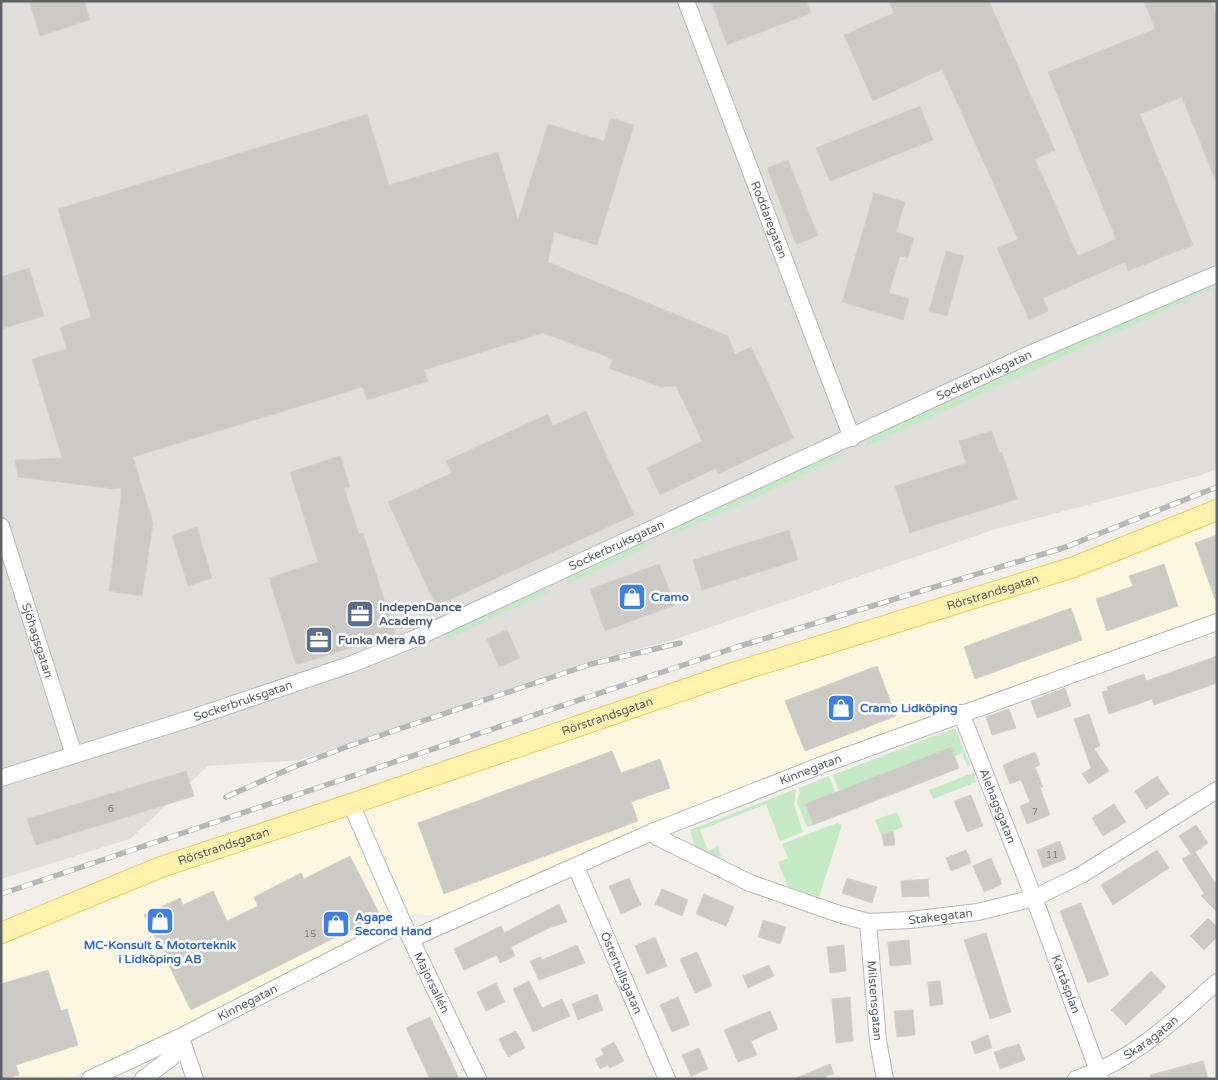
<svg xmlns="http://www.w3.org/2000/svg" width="1218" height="1080" font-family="'Varela Round',sans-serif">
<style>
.commercial{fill:#fef7e0}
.industrial{fill:#e0deda}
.green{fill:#c5e8c5}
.building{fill:#cccac5;stroke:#d6d1c6}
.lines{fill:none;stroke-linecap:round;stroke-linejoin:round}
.minor-casing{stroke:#b5b8bc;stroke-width:18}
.major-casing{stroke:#f2c960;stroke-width:22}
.minor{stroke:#fff;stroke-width:16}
.major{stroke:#fff2af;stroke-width:20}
.rail-casing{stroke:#b6b7b8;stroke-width:5.5}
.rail{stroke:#fff;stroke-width:4;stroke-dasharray:11;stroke-linecap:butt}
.labels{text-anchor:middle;stroke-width:5;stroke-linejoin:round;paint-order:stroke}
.number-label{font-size:10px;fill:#7a7d7f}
.street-label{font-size:12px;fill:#5f6368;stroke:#fff}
.shop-label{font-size:12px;font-weight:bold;fill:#366cbe;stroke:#fff;text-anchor:start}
.service-label{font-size:12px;font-weight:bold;fill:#4e5e75;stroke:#fff;text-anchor:start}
</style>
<rect width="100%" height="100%" fill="#f1efe8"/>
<path class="commercial" d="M1217,520v93l-259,92 -135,51 -381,160 -29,-2 -237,116 -108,49h-67v-135l5,-3 157,-64 59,-21 129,-41 393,-135 324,-101z"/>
<path class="industrial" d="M1,1h1216v468l-16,6 -205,54 -326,112 -76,19 -294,100 -92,6 -78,73 -129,40z"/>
<g class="green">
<path d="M1217,277v9l-352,161 3,-9z"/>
<path d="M833,452l11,4 -173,80v-9z"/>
<path d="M640,541l9,5 -82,38v-7z"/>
<path d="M544,586l7,5 -106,49v-9z"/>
<path d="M955,728l15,37 -3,1 -5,-13 -7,3 -4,-9 -112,44 -6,-16z"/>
<path d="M973,773l3,9 -43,17 -4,-9z"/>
<path d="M829,776l6,16 -30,13 8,20 -6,2 -10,-25 3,-9 -1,-5z"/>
<path d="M796,789l-2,16 9,27 -23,9 -14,-37 -66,26 8,21 10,-4 3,10 -2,3 -24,-13 -5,-17z"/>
<path d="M897,812l6,15 -22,8 -6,-15z"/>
<path d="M837,823l5,2 -23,72 -31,-10 -10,-25 10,-4 -6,-14z"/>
</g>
<g class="building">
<path d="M29,1h55l6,19 -50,16z"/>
<path d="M711,1h95l5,12 -84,32z"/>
<path d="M889,1h100l66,149 -20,9 43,97 38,-17 -68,-167 107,-43 -11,-28h67l6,15v168l-35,-87 -42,17 53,131 -65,26 -3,-9 -82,36 5,13 -19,9 -32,-72 21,-9 -76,-170 -69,32 -29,-66 50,-22z"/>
<path d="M920,106l13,34 -103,41 -14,-33z"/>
<path d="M367,114l22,71 109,-33 20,68 30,-96 56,17 7,-23 23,7 -37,120 -43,-13 -6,30 180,74 7,18 16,-7 43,91 -76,36 -2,-6 -56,27 -13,-27 55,-27 -26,-55 -15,1 -52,-19 4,-9 -70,-26 -119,37 4,11 -61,19 -4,-13 -230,70 20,66 -11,73 -33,-5 13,-103 -7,1 -97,-12 -3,-17 47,-2 -30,-99 35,-10 -7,-22 31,-10 -33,-108z"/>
<path d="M788,160l30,76 -22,8 -29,-76z"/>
<path d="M874,193l31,9 -9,30 18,6 -6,20 -8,-2 -11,37 20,6 -6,21 -61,-18z"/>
<path d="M946,251l18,5 -17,60 -18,-5z"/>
<path d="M29,268l15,48 -43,13v-52z"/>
<path d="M586,411l48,104 -198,91 -48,-104 64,-29 -6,-12 102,-47 5,12z"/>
<path d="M992,431l7,22 3,-1 15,47 -107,34 -15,-47 71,-23 -7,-22z"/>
<path d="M340,456l10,31 -6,1 15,46 4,-1 32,101 -99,31 -27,-87 49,-16 -28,-90z"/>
<path d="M197,527l15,51 -24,8 -16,-51z"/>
<path d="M789,530l9,30 -96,30 -9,-30z"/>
<path d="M1217,535v64h-2l-20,-56z"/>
<path d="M659,564l16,41 -70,26 -15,-42z"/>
<path d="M1164,564l14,42 -71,25 -11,-32 37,-13 -4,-10z"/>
<path d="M1071,608l11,32 -107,39 -11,-32z"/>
<path d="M507,630l13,28 -21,9 -12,-28z"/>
<path d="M1217,656v27l-63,22 -2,-6 -43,15 -7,-22 6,-2 -1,-3 37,-13 2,7z"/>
<path d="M877,666l19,50 -91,35 -20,-50z"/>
<path d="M1065,688l6,18 -34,12 -6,-17z"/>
<path d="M1009,709l7,19 -24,7 -6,-18z"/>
<path d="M1089,714l11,32 -6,2 15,23 -20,13 -7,-10 9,-6 -17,-49z"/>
<path d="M951,747l8,21 -146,57 -8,-21z"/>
<path d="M612,751l9,22 39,-14 10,29 -39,14 7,19 -194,73 -26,-71z"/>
<path d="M1035,752l5,13 -5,2 8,20 -3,1 10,27 -23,9 -7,-18 10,-4 -9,-22 -11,4 -7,-19z"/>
<path d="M186,771l8,25 -158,49 -9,-26z"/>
<path d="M1157,776l12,18 -23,15 -11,-18z"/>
<path d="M971,795l12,31 -16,6 -13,-31z"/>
<path d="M1114,804l12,18 -23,14 -11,-18z"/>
<path d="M1196,825l12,18 -13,9 22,34v26l-16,-16 3,-3 -22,-34 11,-6 -2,1 -12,-18z"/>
<path d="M893,831l2,14 -11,1 -2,-11z"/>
<path d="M1060,841l6,18 -23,9 -6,-18z"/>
<path d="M966,850l5,13 -20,8 -5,-13z"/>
<path d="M1157,850l12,18 -56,37 -12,-20z"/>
<path d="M350,856l30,59 -189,95 -47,-95 36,-17 3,7 30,-14 14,30 31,-15 -4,-9 47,-24 3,6z"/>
<path d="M991,858l11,26 -18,8 -11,-26z"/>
<path d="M629,878l12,27 -20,9 -12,-28z"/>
<path d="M847,878l30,9 -5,16 -30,-10z"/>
<path d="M928,879l1,17 -27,1 -1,-16z"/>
<path d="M662,889l26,11 -6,16 -27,-12z"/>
<path d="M704,894l30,13 -8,19 -30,-12z"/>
<path d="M1081,903l28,72 -21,8 -28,-72z"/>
<path d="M559,904l8,18 -18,6 -38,19 4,9 -15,7 -3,-8 -33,15 -10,-21 47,-23 3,7z"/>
<path d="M1208,918l9,9v10l-13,13 -14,-14z"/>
<path d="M763,920l23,7 -6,17 -22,-7z"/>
<path d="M986,933l25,79 -21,7 -26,-79z"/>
<path d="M655,937l12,29 -20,8 -12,-28z"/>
<path d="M909,940l2,24 -21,2 -2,-24z"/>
<path d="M577,945l8,18 -46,17 -9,-19 11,-4 1,3z"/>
<path d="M844,945l2,26 -16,2 -3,-26z"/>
<path d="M697,952l15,34 -17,7 -15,-34z"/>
<path d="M769,965l5,11 -26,12 -5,-12z"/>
<path d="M48,970l13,41 6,-2 11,36 -62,20 3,10 -18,4v-95z"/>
<path d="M1151,971l15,16 -40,38 -15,-15z"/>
<path d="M529,981l13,27 20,-9 8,17 -37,16 -20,-43z"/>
<path d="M940,981l3,23 -13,2 -2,-24z"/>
<path d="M496,983l9,19 -19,9 -9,-19z"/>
<path d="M597,994l6,16 -25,10 -6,-16z"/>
<path d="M678,997l12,28 -18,7 -12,-27z"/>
<path d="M850,997l3,44 -17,2 -4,-44z"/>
<path d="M913,1010l2,25 -18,2 -3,-26z"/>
<path d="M770,1011l8,18 -27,12 6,14 -19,7 -14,-32z"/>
<path d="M430,1017l21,44 8,18h-29l-24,-51z"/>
<path d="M516,1031l9,17 -17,9 -9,-18z"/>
<path d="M988,1035l4,13 -17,6 -4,-12z"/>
<path d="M614,1042l10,19 -14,7 -2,-3 -8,4 -5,-10 9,-4 -3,-6z"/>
<path d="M1019,1044l6,16 -25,9 -6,-17z"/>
<path d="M699,1048l9,21 -17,7 -9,-21z"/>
<path d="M1203,1061l5,18h-57l-1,-4z"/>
<path d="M830,1064l4,10 -8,2 1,3h-33z"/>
</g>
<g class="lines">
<g class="minor-casing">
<g id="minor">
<path id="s1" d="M686,1l166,437"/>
<path id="s2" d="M1,526l73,229"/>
<path id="s3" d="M961,713l73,185 67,181"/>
<path id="s4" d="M1,778l188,-59 163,-55 64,-26 616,-285 185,-79"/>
<path id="s5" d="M351,804l52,119 75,156"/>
<path id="s6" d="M652,832l5,5 93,46 89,31 29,8 42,-2 68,-8 56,-14 47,-23 136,-85"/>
<path id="s7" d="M576,867l91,212"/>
<path id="s8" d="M868,922l10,119 7,38"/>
<path id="s9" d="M411,939l241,-107 172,-68 393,-142"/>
<path d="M181,1038l14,41"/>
<path id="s10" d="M90,1079l90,-42 223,-114"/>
<path d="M143,1079l41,-31"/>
<path id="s11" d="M1076,1079c57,-18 97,-58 141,-97"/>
</g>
</g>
<g class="major-casing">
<g id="major">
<path id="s12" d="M1,933l160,-66 190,-63 385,-132 338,-105 143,-57"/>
</g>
</g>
<use href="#minor" class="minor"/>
<use href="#major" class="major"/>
<g class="rail-casing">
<g id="rail">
<path d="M226,797l70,-31 50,-19 245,-83 89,-21"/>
<path d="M1,894l736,-247 326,-99 154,-61"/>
</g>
</g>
<use href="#rail" class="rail"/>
</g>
<defs>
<g id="shop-square" transform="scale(1.4375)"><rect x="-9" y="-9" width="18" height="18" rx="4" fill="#3f7fe0" stroke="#fff"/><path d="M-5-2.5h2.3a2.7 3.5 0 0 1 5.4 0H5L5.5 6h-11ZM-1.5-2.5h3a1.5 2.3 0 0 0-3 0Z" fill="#fff"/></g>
<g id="office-square" transform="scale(1.4375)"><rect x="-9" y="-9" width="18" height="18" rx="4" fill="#5c6f8a" stroke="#fff"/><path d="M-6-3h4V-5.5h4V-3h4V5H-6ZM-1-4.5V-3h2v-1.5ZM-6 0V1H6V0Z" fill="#fff"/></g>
</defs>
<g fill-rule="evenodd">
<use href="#shop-square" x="632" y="597"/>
<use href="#office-square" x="360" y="614"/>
<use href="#office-square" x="319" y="640"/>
<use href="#shop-square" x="841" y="708"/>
<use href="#shop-square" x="160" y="921"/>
<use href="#shop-square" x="336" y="924"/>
</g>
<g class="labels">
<g class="number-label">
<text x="111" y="812">6</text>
<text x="1035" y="815">7</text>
<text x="1052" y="858">11</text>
<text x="310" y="937">15</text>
</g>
<g class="street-label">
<text dy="4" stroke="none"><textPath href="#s1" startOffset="234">Roddaregatan</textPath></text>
<text dy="4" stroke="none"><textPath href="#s4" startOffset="1064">Sockerbruksgatan</textPath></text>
<text dy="4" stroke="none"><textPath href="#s4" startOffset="659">Sockerbruksgatan</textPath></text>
<text dy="4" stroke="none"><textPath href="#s12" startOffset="1049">Rörstrandsgatan</textPath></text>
<text dy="4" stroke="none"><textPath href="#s2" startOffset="120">Sjöhagsgatan</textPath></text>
<text dy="4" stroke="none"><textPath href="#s4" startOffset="254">Sockerbruksgatan</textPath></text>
<text dy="4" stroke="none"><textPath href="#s12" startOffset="644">Rörstrandsgatan</textPath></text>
<text dy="4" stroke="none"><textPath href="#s9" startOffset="434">Kinnegatan</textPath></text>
<text dy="4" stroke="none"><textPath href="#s3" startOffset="100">Alehagsgatan</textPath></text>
<text dy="4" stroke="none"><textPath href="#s12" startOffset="239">Rörstrandsgatan</textPath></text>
<text dy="4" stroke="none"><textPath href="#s6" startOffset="308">Stakegatan</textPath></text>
<text dy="4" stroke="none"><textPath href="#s7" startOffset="115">Östertullsgatan</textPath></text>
<text dy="4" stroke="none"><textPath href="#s5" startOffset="196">Majorsallén</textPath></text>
<text dy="4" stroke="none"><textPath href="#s3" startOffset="291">Kartåsplan</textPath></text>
<text dy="4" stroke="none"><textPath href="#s8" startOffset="79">Milstensgatan</textPath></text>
<text dy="4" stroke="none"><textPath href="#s10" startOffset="175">Kinnegatan</textPath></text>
<text dy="4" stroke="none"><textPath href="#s11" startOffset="86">Skaragatan</textPath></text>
</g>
<g class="shop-label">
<text x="651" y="601">Cramo</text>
<text x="860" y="712">Cramo Lidköping</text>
<text x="355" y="921">Agape<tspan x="355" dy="14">Second Hand</tspan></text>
<text x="160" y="949" text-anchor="middle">MC-Konsult &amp; Motorteknik<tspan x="160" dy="14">i Lidköping AB</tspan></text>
</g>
<g class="service-label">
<text x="379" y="611">IndepenDance<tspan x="379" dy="14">Academy</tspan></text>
<text x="338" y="644">Funka Mera AB</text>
</g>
</g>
<rect width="1218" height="1080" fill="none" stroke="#5f6368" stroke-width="5"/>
</svg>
